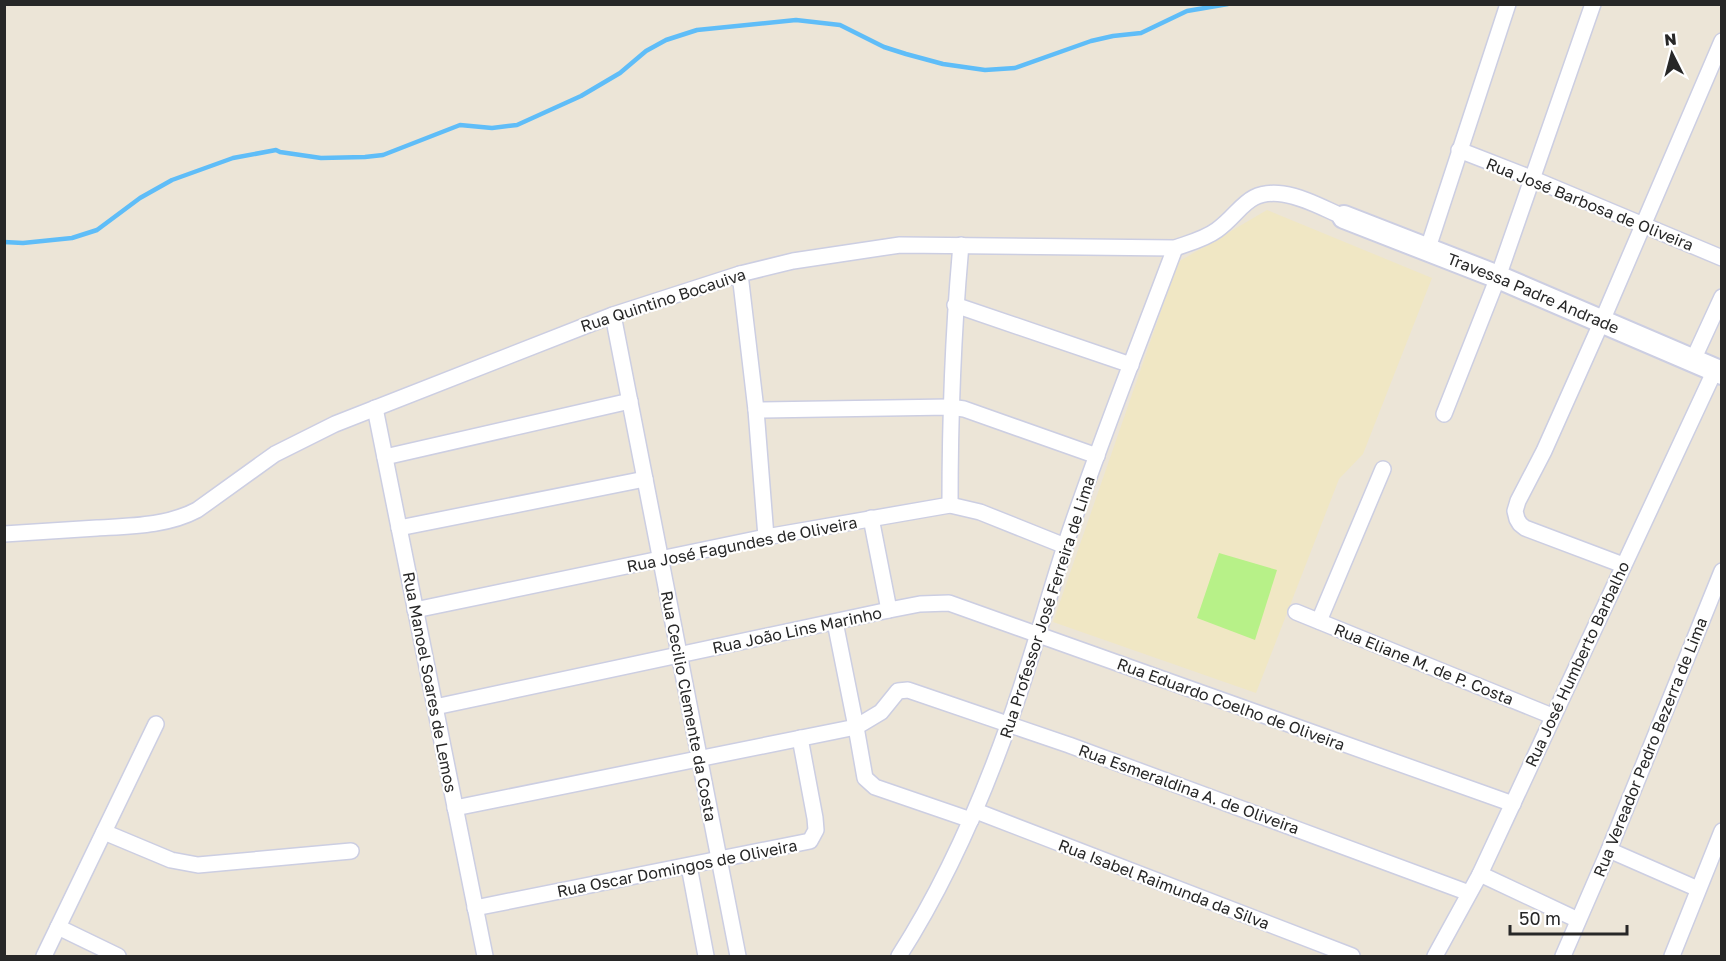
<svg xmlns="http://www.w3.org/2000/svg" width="1726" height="961" font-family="'Golos Text',sans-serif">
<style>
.education{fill:#f0e7c4}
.pitch{fill:#b7f188}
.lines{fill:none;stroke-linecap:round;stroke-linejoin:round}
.stream{stroke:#5fbdf8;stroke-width:4.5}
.street-casing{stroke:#cccee2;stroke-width:18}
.secondary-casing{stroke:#cccee2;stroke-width:26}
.street{stroke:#fff;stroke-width:15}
.secondary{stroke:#fff;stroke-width:22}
.labels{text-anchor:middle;stroke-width:4.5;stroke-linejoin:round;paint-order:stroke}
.street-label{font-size:16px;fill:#272727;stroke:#fff}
</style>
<rect width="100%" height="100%" fill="#ece5d7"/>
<path class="education" d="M1267,210l165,68 -69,176 -24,25 -83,214 -203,-71 125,-360z"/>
<path class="pitch" d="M1219,553l58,17 -22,70 -58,-22z"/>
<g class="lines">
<path class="stream" d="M4,242l19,1 49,-5 25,-8 43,-32 32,-18 61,-22 43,-8 4,2 41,6 44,-1 18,-2 77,-30 32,3 25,-3 64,-29 39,-23 26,-22 20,-11 31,-10 99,-10 44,5 44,22 22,7 37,10 42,6 30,-2 76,-27 22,-5 28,-3 46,-22 41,-7"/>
<g class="street-casing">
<g id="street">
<path d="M1459,150l72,28 191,80"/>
<path d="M1427,251l81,-247"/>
<path d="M740,274l16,136 10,127"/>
<path d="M955,305l176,60"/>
<path d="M613,315l125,641"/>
<path d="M1693,360l29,-63"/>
<path d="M375,408l110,548"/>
<path d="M756,410l194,-3 14,2 133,47"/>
<path d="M1444,414l54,-137 95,-273"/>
<path d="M385,457l245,-56"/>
<path d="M950,505c0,-87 3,-173 11,-260"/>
<path d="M871,518l18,92"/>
<path d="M399,528l246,-49"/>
<path d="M4,534c31,-2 62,-4 93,-6 34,-2 70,-2 100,-18l78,-56 60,-30 278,-109 127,-41 53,-13 107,-16 275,3c14,-5 30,-9 42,-18 25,-18 29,-41 66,-36 21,3 42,15 61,23"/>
<path d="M1623,565l-98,-37 -5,-4 -3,-5 -2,-8 3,-10 26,-50 58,-130 120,-280"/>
<path d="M415,610l351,-73 184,-32 30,7 85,34"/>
<path d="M1296,612l256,104"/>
<path d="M1319,621l64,-152"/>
<path d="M435,707l454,-97 31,-6 29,-1 564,201"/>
<path d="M455,808l401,-81 -21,-105"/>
<path d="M976,811l376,145"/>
<path d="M971,820l-96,-33 -10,-9 -9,-51 25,-15 17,-21 10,-1 161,55 400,148"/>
<path d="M104,832l67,28 27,5 153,-14"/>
<path d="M1609,850l89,39"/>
<path d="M689,866l17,90"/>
<path d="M1480,874l98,46"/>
<path d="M475,908l335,-67 6,-11 -1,-12 -15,-80"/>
<path d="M58,927l60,29"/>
<path d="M44,956l112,-232"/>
<path d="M899,956c46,-72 81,-151 110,-233 21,-58 37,-118 56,-177 33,-100 73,-199 110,-298"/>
<path d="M1435,956l45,-82 235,-504"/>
<path d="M1563,956l46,-106 113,-279"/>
<path d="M1672,956l50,-125"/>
</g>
</g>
<g class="secondary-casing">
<g id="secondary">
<path id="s1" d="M1344,217l154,60 224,96"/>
</g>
</g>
<use href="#street" class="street"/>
<use href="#secondary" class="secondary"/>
</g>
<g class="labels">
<g class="street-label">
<text transform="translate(1590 204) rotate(22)" y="6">Rua José Barbosa de Oliveira</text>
<text dy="6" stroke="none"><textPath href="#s1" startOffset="204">Travessa Padre Andrade</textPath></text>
<text transform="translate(663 300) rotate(-18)" y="6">Rua Quintino Bocauiva</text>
<text transform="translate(742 544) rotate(-11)" y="6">Rua José Fagundes de Oliveira</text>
<text transform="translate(1047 607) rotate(-72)" y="6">Rua Professor José Ferreira de Lima</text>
<text transform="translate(797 630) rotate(-12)" y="6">Rua João Lins Marinho</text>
<text transform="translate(1424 664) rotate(22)" y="6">Rua Eliane M. de P. Costa</text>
<text transform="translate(1577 664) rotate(-65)" y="6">Rua José Humberto Barbalho</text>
<text transform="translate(430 682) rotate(79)" y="6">Rua Manoel Soares de Lemos</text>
<text transform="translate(1231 704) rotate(20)" y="6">Rua Eduardo Coelho de Oliveira</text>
<text transform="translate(689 706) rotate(79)" y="6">Rua Cecilio Clemente da Costa</text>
<text transform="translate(1650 747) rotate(-68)" y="6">Rua Vereador Pedro Bezerra de Lima</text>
<text transform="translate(1189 789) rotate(20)" y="6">Rua Esmeraldina A. de Oliveira</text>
<text transform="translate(677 868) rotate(-11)" y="6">Rua Oscar Domingos de Oliveira</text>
<text transform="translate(1164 884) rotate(21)" y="6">Rua Isabel Raimunda da Silva</text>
</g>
</g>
<rect width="1726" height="961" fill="none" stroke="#272727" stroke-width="12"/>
<g transform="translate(1672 54) rotate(354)" stroke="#ffffff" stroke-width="4.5" paint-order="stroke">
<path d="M0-4.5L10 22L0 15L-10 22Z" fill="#272727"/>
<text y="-9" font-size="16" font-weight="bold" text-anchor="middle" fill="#272727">N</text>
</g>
<path d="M1510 925v9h117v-9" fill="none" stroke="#272727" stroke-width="3"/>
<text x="1519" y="925" font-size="18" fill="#272727" stroke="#ffffff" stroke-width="4.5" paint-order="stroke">50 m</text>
</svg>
